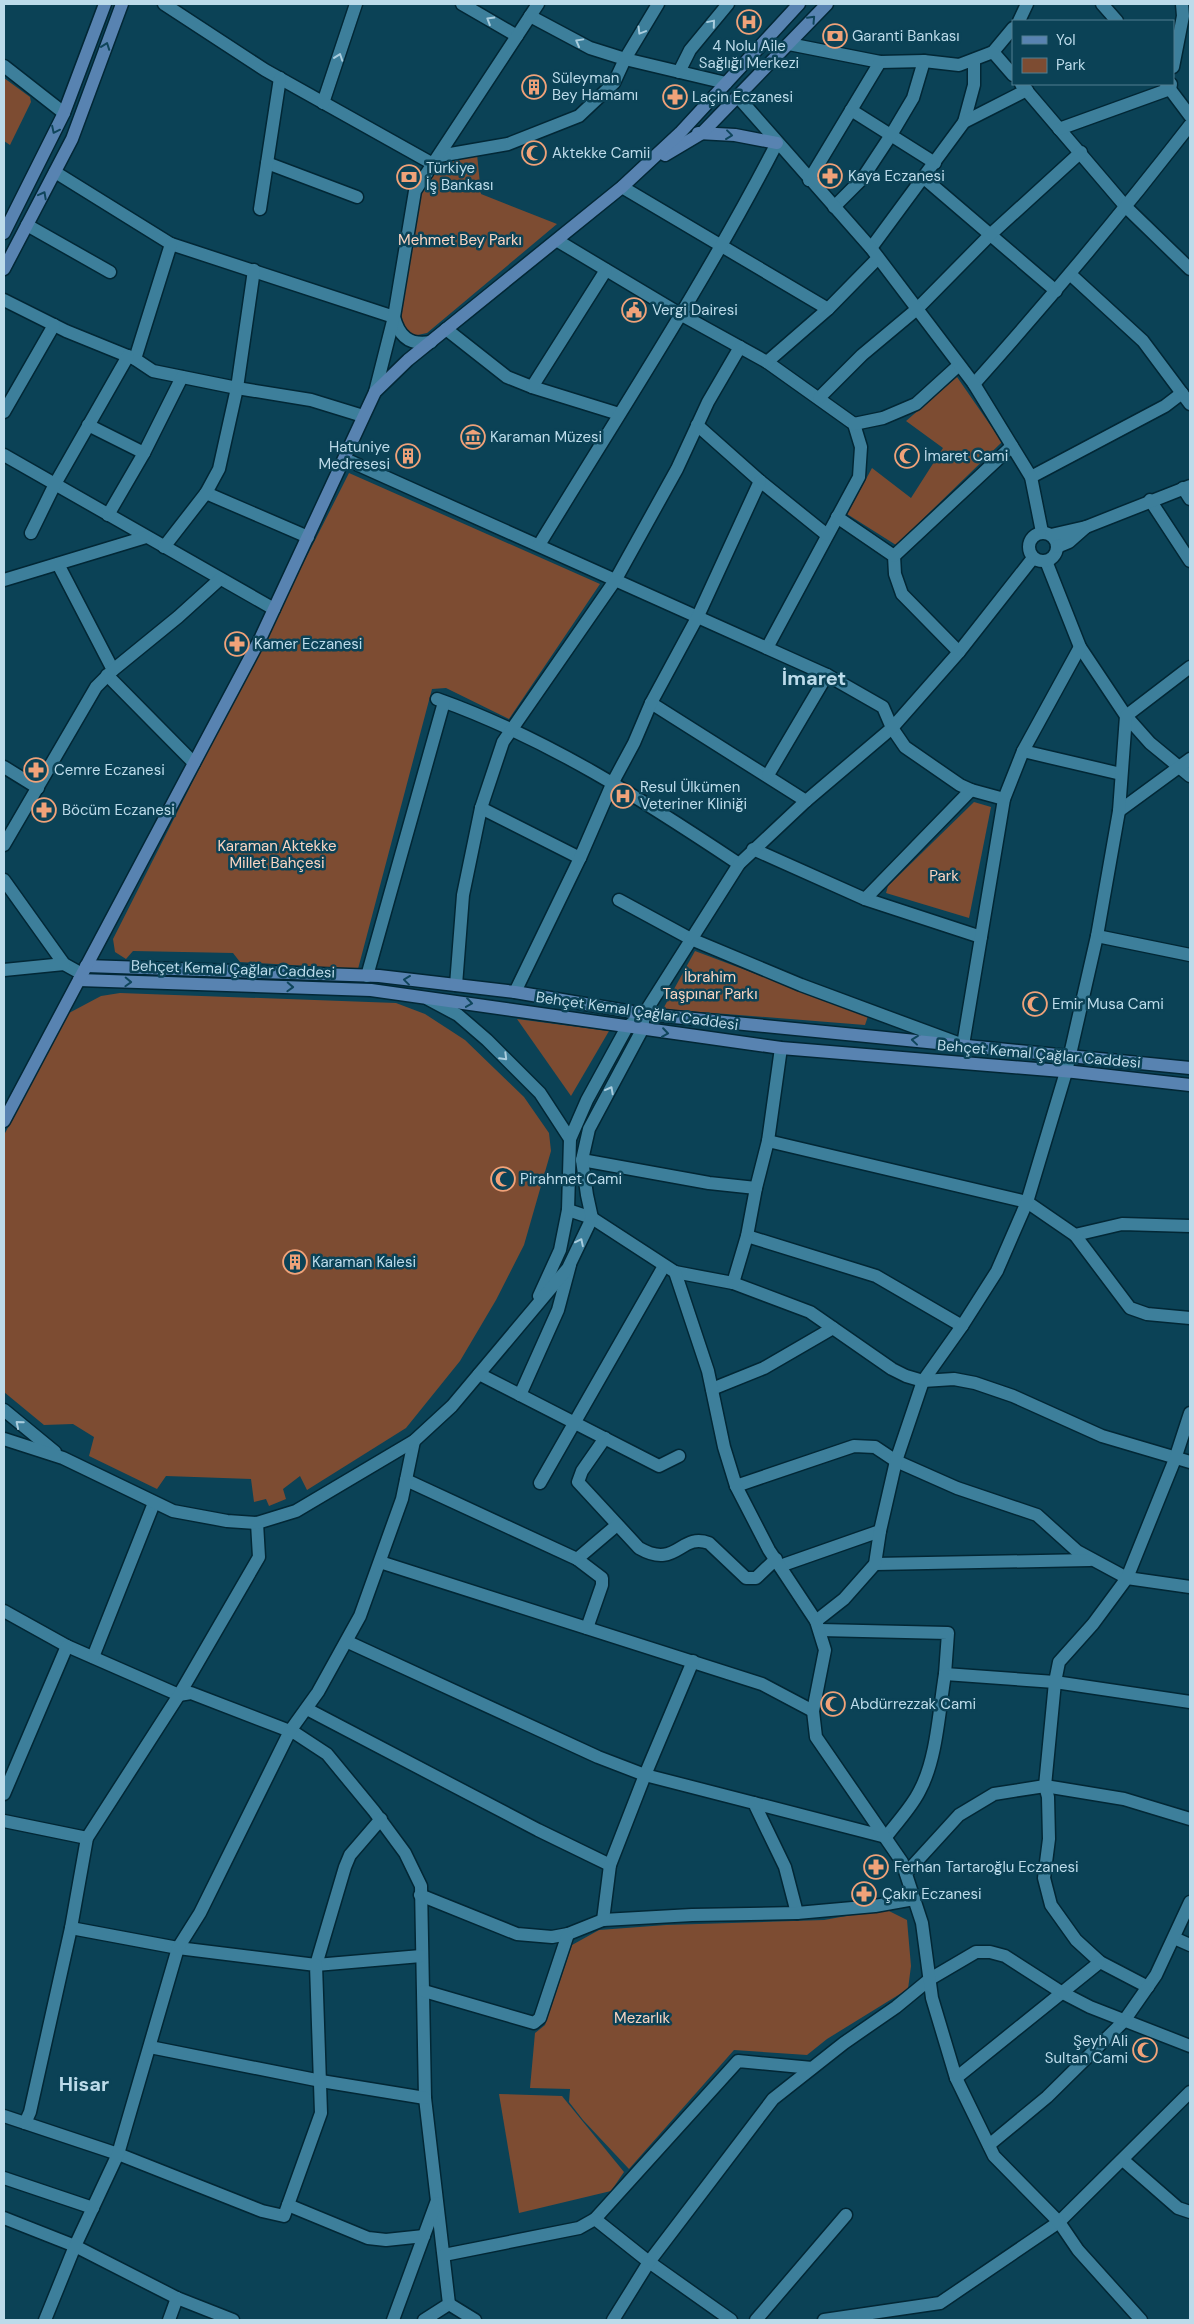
<svg xmlns="http://www.w3.org/2000/svg" width="1194" height="2324" font-family="'DM Sans',sans-serif">
<style>
.green{fill:#7d4c32}
.lines{fill:none;stroke-linecap:round;stroke-linejoin:round}
.minor-casing{stroke:#022735;stroke-width:15}
.tertiary-casing{stroke:#022735;stroke-width:15}
.secondary-casing{stroke:#022735;stroke-width:15}
.minor{stroke:#3d7f9b;stroke-width:12}
.tertiary{stroke:#3d7f9b;stroke-width:12}
.secondary{stroke:#5883b1;stroke-width:12}
.oneway{stroke:#0f455b}
.oneway2{stroke:#a9cdde}
.labels{text-anchor:middle;stroke-width:5;stroke-linejoin:round;paint-order:stroke}
.poi-label{font-size:15px;fill:#bcdbea;stroke:#0b4256;text-anchor:start}
.park-label{font-size:15px;fill:#fad4c1;stroke:#0b4256}
.street-label{font-size:15px;fill:#bcdbea;stroke:#0b4256}
.district-label{font-size:20px;font-weight:bold;fill:#bcdbea;stroke:#0b4256}
</style>
<rect width="100%" height="100%" fill="#0b4256"/>
<g class="green">
<path d="M4,78l26,19 1,5 -21,43 -6,-4z"/>
<path d="M477,154l4,40 76,30 -130,109 -14,3 -13,-8 -1,-34 20,-102 21,-32z"/>
<path d="M957,377l45,65 -106,103 -49,-31 25,-46 39,30 32,-50 -37,-27z"/>
<path d="M349,473l251,111 -91,135 -63,-31 -14,1 -74,280 -118,-7 -7,-9 -100,-2 -7,8 -11,-7 -2,-13z"/>
<path d="M974,802l17,5 -22,111 -83,-25 2,-7z"/>
<path d="M695,951l173,65 -3,9 -202,-16z"/>
<path d="M120,993l276,10 29,11 40,26 59,57 25,36 2,18 -27,94 -28,55 -36,61 -54,67 -99,62 -7,-14 -17,13 3,10 -17,7 -3,-7 -12,3 -3,-23 -85,-3 -9,13 -68,-33 5,-19 -21,-13 -29,1 -40,-33v-257l65,-122 32,-17z"/>
<path d="M517,1019l92,12 -38,65z"/>
<path d="M885,1909l22,11 4,46 -3,23 -81,50 -20,16 -73,-5 -105,119 -46,-49 -14,-18 1,-13 -40,-1 5,-55 10,-8 27,-80 27,-15 67,-5 158,-5z"/>
<path d="M499,2094l63,2 62,76 -13,19 -92,22z"/>
</g>
<g class="lines">
<g class="minor-casing">
<g id="minor">
<path d="M164,4l101,66 168,94"/>
<path d="M462,4l55,32"/>
<path d="M1102,4l15,17"/>
<path d="M530,16l60,32 35,11 101,24"/>
<path d="M1019,21l8,-17"/>
<path d="M789,44l91,18 44,-1 35,4 34,-13 20,-24"/>
<path d="M993,52l20,23"/>
<path d="M4,66l60,47"/>
<path d="M1173,67l10,-51 -1,-12"/>
<path d="M679,72l11,-22 38,-46"/>
<path d="M1021,84l105,123 64,62"/>
<path d="M1166,84l24,32"/>
<path d="M323,103l33,-99"/>
<path d="M851,110l84,53"/>
<path d="M964,122l10,-37v-25"/>
<path d="M1059,129l111,-40 1,-5"/>
<path d="M439,156l69,-12 71,-28 35,-33 11,-24 33,-55"/>
<path d="M267,163l90,34"/>
<path d="M55,172l116,72 223,73c5,19 15,29 37,25"/>
<path d="M924,178l132,113"/>
<path d="M809,180l71,-118"/>
<path d="M622,187l206,122"/>
<path d="M834,207l28,-28 29,-44 22,-37 11,-37"/>
<path d="M260,209l20,-131"/>
<path d="M27,225l83,47"/>
<path d="M558,241l122,73 87,48 87,62 7,23 -2,30 -92,171"/>
<path d="M871,248l93,-126 63,-32"/>
<path d="M1070,274l73,67 47,63"/>
<path d="M4,300l62,31 69,28 18,12 84,17 74,12 52,16"/>
<path d="M446,329l61,48 25,10 87,27"/>
<path d="M135,359l36,-115"/>
<path d="M767,362l61,-53 50,-51"/>
<path d="M974,384c75,-84 147,-170 216,-259"/>
<path d="M532,387l74,-117"/>
<path d="M819,398l43,-43 55,-46 73,-74 91,-83"/>
<path d="M4,412l50,-87"/>
<path d="M854,424l29,-6 33,-14 43,-39"/>
<path d="M88,425l56,28"/>
<path d="M697,425l63,56 67,54"/>
<path d="M4,455l270,154"/>
<path d="M345,459l482,216 56,32 9,21 13,19 55,38 11,5 33,9"/>
<path d="M1031,477l134,-71 17,-13"/>
<path d="M1183,488l7,11"/>
<path d="M206,493l102,44"/>
<path d="M1150,500l40,61"/>
<path d="M108,515l36,-62 38,-76"/>
<path d="M837,517l57,39 1,18 7,20 57,58"/>
<path d="M31,533l24,-49 73,-128"/>
<path d="M539,545c81,-133 167,-264 238,-402"/>
<path d="M164,547l42,-54 13,-24 18,-81 17,-118"/>
<path d="M894,556l118,-110"/>
<path d="M1046,561l34,86 46,69 24,27 40,33"/>
<path d="M58,564l55,106"/>
<path d="M4,580l142,-43"/>
<path d="M107,675l87,88"/>
<path d="M437,699c110,39 206,101 302,165"/>
<path d="M651,703l155,98"/>
<path d="M1023,751l98,23"/>
<path d="M4,767l34,21"/>
<path d="M768,775l59,-100"/>
<path d="M481,808l99,50"/>
<path d="M1119,811l71,-52"/>
<path d="M4,845l92,-158 17,-17 65,-53 42,-38"/>
<path d="M753,849l112,50 116,38"/>
<path d="M4,880l60,84 18,10"/>
<path d="M865,899l106,-109"/>
<path d="M619,900l72,39 110,46 162,60 41,-246 19,-48 57,-104"/>
<path d="M1097,936l93,19"/>
<path d="M4,970l60,-6"/>
<path d="M367,976l77,-274"/>
<path d="M456,985l7,-90 18,-87 22,-66 113,-163 61,-110 31,-67 32,-55"/>
<path d="M515,992l65,-134 33,-76 21,-39 17,-40 47,-87 62,-135"/>
<path d="M768,1141l259,61 48,33 47,-11 68,2"/>
<path d="M582,1160l127,23 47,5"/>
<path d="M1075,1235l55,73 17,6 43,4"/>
<path d="M747,1236l129,40 86,50"/>
<path d="M675,1272l58,11 77,29 82,57 14,7 17,5 31,-2 21,4 38,13 89,40 88,26"/>
<path d="M733,1283l14,-47 9,-48 12,-47 13,-93"/>
<path d="M479,1374l180,92 20,-10"/>
<path d="M712,1389l52,-21 69,-40"/>
<path d="M520,1395l38,-85 12,-45"/>
<path d="M605,1438l-23,33 -4,11 61,66c38,22 41,-16 70,-5l37,35h10l20,-19"/>
<path d="M406,1480l171,79 40,-34"/>
<path d="M540,1483l124,-217"/>
<path d="M736,1486l118,-40 21,1 21,14 61,27 80,27 40,36 50,27 63,9"/>
<path d="M577,1559l25,19v7l-15,43"/>
<path d="M380,1562l382,122 51,27"/>
<path d="M875,1564l215,-4"/>
<path d="M780,1566l100,-35"/>
<path d="M4,1611l63,35 112,49 12,-2 104,40 32,21 47,57 31,42 16,33 4,212 24,206 -25,16"/>
<path d="M816,1621l28,-22 31,-35 5,-33 16,-70 27,-80 39,-55 35,-55 30,-69 39,-130 31,-136 22,-125 7,-95 64,-49"/>
<path d="M820,1630l128,3 -3,41 110,8 135,20"/>
<path d="M348,1642l250,115 47,18 109,28 31,64 12,46"/>
<path d="M93,1657l61,-154"/>
<path d="M307,1709l231,121 72,35"/>
<path d="M4,1794l63,-148"/>
<path d="M754,1803l132,34c11,-15 26,-30 34,-47 17,-32 19,-80 25,-116"/>
<path d="M381,1819l-31,36 -5,12 -29,98 105,-9"/>
<path d="M4,1821l83,17"/>
<path d="M906,1873l53,-58 35,-21 51,-8 79,13 66,20"/>
<path d="M420,1895l97,39 35,3 16,-3 35,-14 89,-5 105,-2 78,-7 39,-7"/>
<path d="M603,1920l7,-55 35,-90 48,-114"/>
<path d="M1174,1938l16,7"/>
<path d="M1148,1987l-48,-25 -24,-22 -25,-35 -7,-27 5,-39 -1,-42 -3,-11 10,-104 4,-20 34,-38 34,-46 48,-119 15,-46"/>
<path d="M424,1991l110,32 6,-5 28,-84"/>
<path d="M150,2047l171,34 104,17"/>
<path d="M956,2078l144,-116"/>
<path d="M4,2116l114,38 144,57 22,5 37,-103 -5,-148 -138,-17 -107,-20"/>
<path d="M25,2123l5,-11 41,-184 16,-90 92,-143 80,-138 -2,-34"/>
<path d="M989,2145l58,-48 77,-76 32,-46 34,-73"/>
<path d="M1123,2160l55,48 12,4"/>
<path d="M4,2178l89,30"/>
<path d="M288,2205l80,33 18,2 38,-4"/>
<path d="M4,2218l71,28 102,52 56,22"/>
<path d="M595,2219l143,-158 74,7"/>
<path d="M444,2255l135,-27 16,-9 54,43 82,58"/>
<path d="M449,2304l26,16"/>
<path d="M45,2320l30,-74 43,-92 60,-206 22,-35 90,-182 28,-39 42,-76 42,-117 12,-58"/>
<path d="M169,2320l8,-22"/>
<path d="M393,2320l43,-117"/>
<path d="M613,2320l36,-58 124,-163 71,-56 52,-36 34,-28 46,-27h14l15,4 56,36 29,15 100,39"/>
<path d="M756,2320l90,-105"/>
<path d="M824,2320l116,-17 119,-81 131,-130"/>
</g>
</g>
<g class="tertiary-casing">
<g id="tertiary">
<path d="M738,97l133,151 103,136 57,93 11,55"/>
<path d="M375,392l19,-75 21,-126 123,-187"/>
<path d="M1086,527l104,-41"/>
<circle cx="1043" cy="547" r="14"/>
<path d="M1051,535l35,-8 -17,15 -12,5"/>
<path d="M428,999l30,16 29,25 53,53 30,46"/>
<path d="M568,1210l24,8 83,54 33,99 16,76 12,39 33,64 47,71 9,29 -12,61 3,26 86,125 20,61 10,75 24,80 38,78 65,66 19,28 63,70"/>
<path d="M539,1296l21,-46 8,-40 2,-71 17,-39 40,-73 17,-13 95,-150 67,-63 86,-73 67,-76 74,-94"/>
<path d="M4,1410l51,42"/>
<path d="M4,1439l59,19 110,53 54,10 30,2 39,-12 118,-70 38,-35 116,-138 24,-50 -5,-23 -5,-35 7,-31 53,-99 2,-16"/>
</g>
</g>
<g class="secondary-casing">
<g id="secondary">
<path d="M698,133l37,2 42,8"/>
<path d="M665,155l37,-22 125,-129"/>
<path d="M4,233l60,-120 41,-109"/>
<path d="M4,269l68,-130 50,-135"/>
<path d="M86,966l293,10 136,16 129,22 546,54"/>
<path d="M79,980l292,10 410,58 293,24 116,13"/>
<path d="M4,1121l257,-484 114,-245 33,-32 214,-173 58,-54 119,-129"/>
</g>
</g>
<use href="#minor" class="minor"/>
<use href="#tertiary" class="tertiary"/>
<use href="#secondary" class="secondary"/>
</g>
<defs><path id="oneway-chevron" d="M-2-3.5L2.5 0L-2 3.5" fill="none" stroke-width="1.6" stroke-linecap="round" stroke-linejoin="round" transform="scale(1.25)"/></defs>
<g class="oneway">
<use href="#oneway-chevron" transform="translate(812 19) rotate(-47)"/>
<use href="#oneway-chevron" transform="translate(106 46) rotate(-70)"/>
<use href="#oneway-chevron" transform="translate(55 130) rotate(116)"/>
<use href="#oneway-chevron" transform="translate(729 135) rotate(7)"/>
<use href="#oneway-chevron" transform="translate(43 195) rotate(-62)"/>
<use href="#oneway-chevron" transform="translate(407 980) rotate(-173)"/>
<use href="#oneway-chevron" transform="translate(128 982) rotate(2)"/>
<use href="#oneway-chevron" transform="translate(290 987) rotate(2)"/>
<use href="#oneway-chevron" transform="translate(469 1003) rotate(8)"/>
<use href="#oneway-chevron" transform="translate(665 1033) rotate(8)"/>
<use href="#oneway-chevron" transform="translate(915 1040) rotate(-174)"/>
</g>
<g class="oneway2">
<use href="#oneway-chevron" transform="translate(490 20) rotate(-149)"/>
<use href="#oneway-chevron" transform="translate(712 23) rotate(-50)"/>
<use href="#oneway-chevron" transform="translate(641 31) rotate(121)"/>
<use href="#oneway-chevron" transform="translate(579 42) rotate(-151)"/>
<use href="#oneway-chevron" transform="translate(339 57) rotate(-71)"/>
<use href="#oneway-chevron" transform="translate(504 1057) rotate(45)"/>
<use href="#oneway-chevron" transform="translate(610 1090) rotate(-62)"/>
<use href="#oneway-chevron" transform="translate(580 1242) rotate(-64)"/>
<use href="#oneway-chevron" transform="translate(19 1424) rotate(-140)"/>
</g>
<defs>
<g id="hospital-ring" transform="scale(1.25)"><circle r="9.5" fill="#0b4256" stroke="#f0a279" stroke-width="1.5"/><path d="M-5-5h3v3.5h4V-5h3V5h-3V1.5h-4V5h-3Z" fill="#f0a279"/></g>
<g id="bank-ring" transform="scale(1.25)"><circle r="9.5" fill="#0b4256" stroke="#f0a279" stroke-width="1.5"/><path d="M-6-4H6V4H-6ZM0-2.3a2.3 2.3 0 1 0 0 4.6a2.3 2.3 0 1 0 0-4.6Z" fill="#f0a279"/></g>
<g id="building-ring" transform="scale(1.25)"><circle r="9.5" fill="#0b4256" stroke="#f0a279" stroke-width="1.5"/><path d="M-4-6H4V6H1V3H-1V6H-4ZM-2.5-4.3h1.7v1.8h-1.7ZM.8-4.3h1.7v1.8H.8ZM-2.5-1h1.7V.8h-1.7ZM.8-1h1.7V.8H.8Z" fill="#f0a279"/></g>
<g id="pharmacy-ring" transform="scale(1.25)"><circle r="9.5" fill="#0b4256" stroke="#f0a279" stroke-width="1.5"/><path d="M-2-6h4v4h4v4h-4v4h-4v-4h-4v-4h4Z" fill="#f0a279"/></g>
<g id="mosque-ring" transform="scale(1.25)"><circle r="9.5" fill="#0b4256" stroke="#f0a279" stroke-width="1.5"/><path d="M3.5-4.9A6 6 0 1 0 3.5 4.9A5 5 0 1 1 3.5-4.9Z" fill="#f0a279"/></g>
<g id="civic-ring" transform="scale(1.25)"><circle r="9.5" fill="#0b4256" stroke="#f0a279" stroke-width="1.5"/><path d="M-.6-6.5H3V-4.5H.6V-3L4-1V1h2V6H-6V1h2V-1L-.6-3ZM-1.2 2.5V6h2.4V2.5Z" fill="#f0a279"/></g>
<g id="museum-ring" transform="scale(1.25)"><circle r="9.5" fill="#0b4256" stroke="#f0a279" stroke-width="1.5"/><path d="M0-6L6-3V-2H-6V-3ZM-5-1h2V3h-2ZM-1-1h2V3h-2ZM3-1h2V3H3ZM-6 4H6V6H-6Z" fill="#f0a279"/></g>
</defs>
<g fill-rule="evenodd">
<use href="#hospital-ring" x="749" y="22"/>
<use href="#bank-ring" x="835" y="36"/>
<use href="#building-ring" x="534" y="87"/>
<use href="#pharmacy-ring" x="675" y="97"/>
<use href="#mosque-ring" x="534" y="153"/>
<use href="#pharmacy-ring" x="830" y="176"/>
<use href="#bank-ring" x="409" y="177"/>
<use href="#civic-ring" x="634" y="310"/>
<use href="#museum-ring" x="473" y="437"/>
<use href="#building-ring" x="408" y="456"/>
<use href="#mosque-ring" x="907" y="456"/>
<use href="#pharmacy-ring" x="237" y="644"/>
<use href="#pharmacy-ring" x="36" y="770"/>
<use href="#hospital-ring" x="623" y="796"/>
<use href="#pharmacy-ring" x="44" y="810"/>
<use href="#mosque-ring" x="1035" y="1004"/>
<use href="#mosque-ring" x="503" y="1179"/>
<use href="#building-ring" x="295" y="1262"/>
<use href="#mosque-ring" x="833" y="1704"/>
<use href="#pharmacy-ring" x="876" y="1867"/>
<use href="#pharmacy-ring" x="864" y="1894"/>
<use href="#mosque-ring" x="1145" y="2050"/>
</g>
<g class="labels">
<g class="poi-label">
<text x="852" y="41">Garanti Bankası</text>
<text x="749" y="51" text-anchor="middle">4 Nolu Aile<tspan x="749" dy="17">Sağlığı Merkezi</tspan></text>
<text x="552" y="83">Süleyman<tspan x="552" dy="17">Bey Hamamı</tspan></text>
<text x="692" y="102">Laçin Eczanesi</text>
<text x="552" y="158">Aktekke Camii</text>
<text x="426" y="173">Türkiye<tspan x="426" dy="17">İş Bankası</tspan></text>
<text x="848" y="181">Kaya Eczanesi</text>
<text x="652" y="315">Vergi Dairesi</text>
<text x="490" y="442">Karaman Müzesi</text>
<text x="390" y="452" text-anchor="end">Hatuniye<tspan x="390" dy="17">Medresesi</tspan></text>
<text x="924" y="461">İmaret Cami</text>
<text x="254" y="649">Kamer Eczanesi</text>
<text x="54" y="775">Cemre Eczanesi</text>
<text x="640" y="792">Resul Ülkümen<tspan x="640" dy="17">Veteriner Kliniği</tspan></text>
<text x="62" y="815">Böcüm Eczanesi</text>
<text x="1052" y="1009">Emir Musa Cami</text>
<text x="520" y="1184">Pirahmet Cami</text>
<text x="312" y="1267">Karaman Kalesi</text>
<text x="850" y="1709">Abdürrezzak Cami</text>
<text x="894" y="1872">Ferhan Tartaroğlu Eczanesi</text>
<text x="882" y="1899">Çakır Eczanesi</text>
<text x="1128" y="2046" text-anchor="end">Şeyh Ali<tspan x="1128" dy="17">Sultan Cami</tspan></text>
</g>
<g class="park-label">
<text x="460" y="245">Mehmet Bey Parkı</text>
<text x="277" y="851">Karaman Aktekke<tspan x="277" dy="17">Millet Bahçesi</tspan></text>
<text x="944" y="881">Park</text>
<text x="710" y="982">İbrahim<tspan x="710" dy="17">Taşpınar Parkı</tspan></text>
<text x="642" y="2023">Mezarlık</text>
</g>
<g class="street-label">
<text transform="translate(233 969) rotate(2)" y="5">Behçet Kemal Çağlar Caddesi</text>
<text transform="translate(637 1011) rotate(8)" y="5">Behçet Kemal Çağlar Caddesi</text>
<text transform="translate(1039 1054) rotate(5)" y="5">Behçet Kemal Çağlar Caddesi</text>
</g>
<g class="district-label">
<text x="814" y="685">İmaret</text>
<text x="84" y="2091">Hisar</text>
</g>
</g>
<rect width="1194" height="2324" fill="none" stroke="#bcdbea" stroke-width="10"/>
<rect x="1012" y="20" width="162" height="65" fill="#0b4256" stroke="#527f91"/>
<rect x="1022" y="36" width="25" height="8" fill="#5883b1" stroke="#527f91"/>
<text x="1056" y="45" font-size="15" fill="#bcdbea">Yol</text>
<rect x="1022" y="58" width="25" height="15" fill="#7d4c32" stroke="#527f91"/>
<text x="1056" y="70" font-size="15" fill="#bcdbea">Park</text>
</svg>
